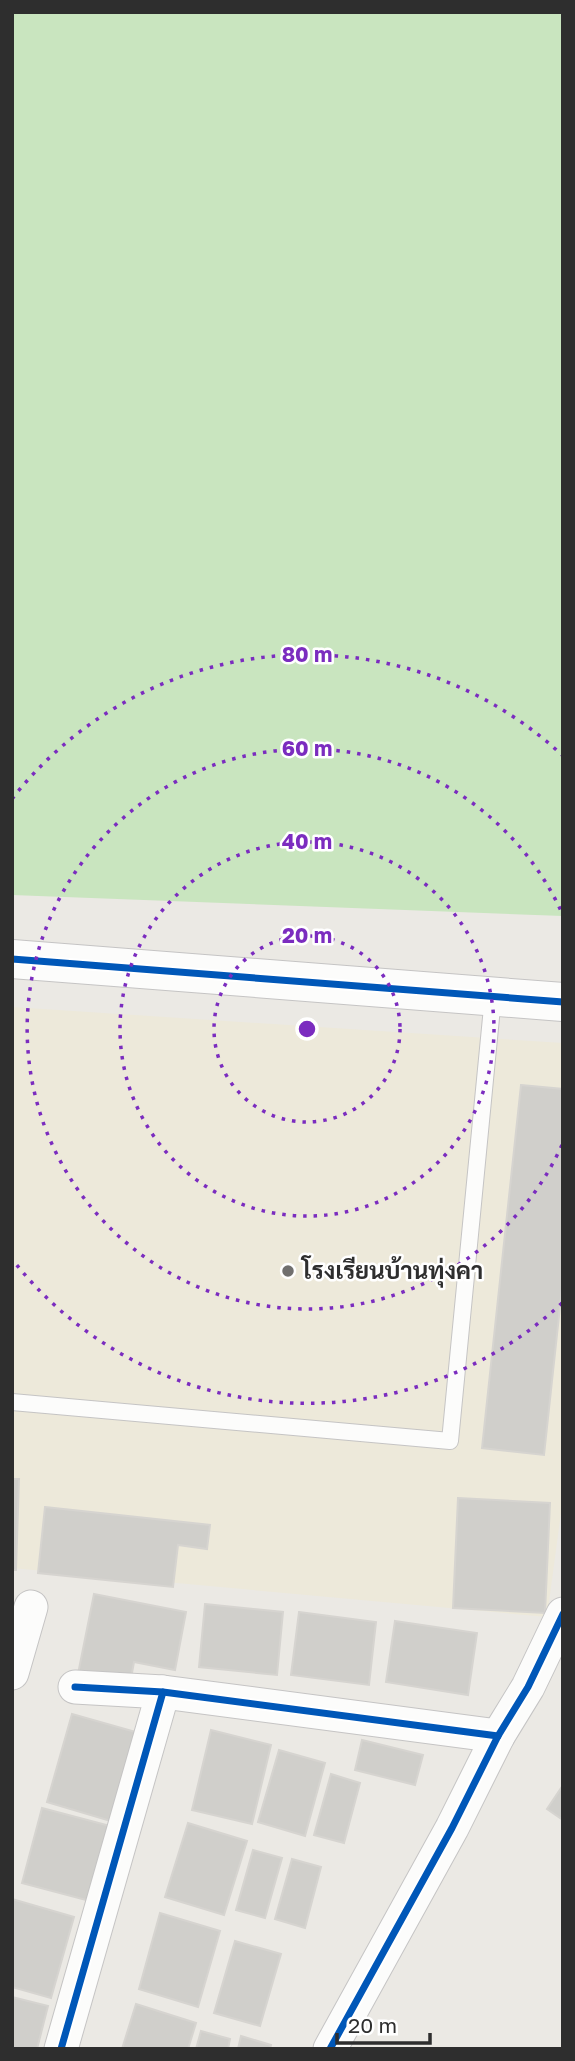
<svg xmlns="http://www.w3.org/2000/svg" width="575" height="2061" font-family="'Golos Text',Sarabun,sans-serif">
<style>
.education{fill:#ede9da}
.green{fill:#c9e5bf}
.building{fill:#d0cfcb;stroke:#d6d4d0;stroke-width:2}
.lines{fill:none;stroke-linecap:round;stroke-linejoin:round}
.lane-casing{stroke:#c5c4c4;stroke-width:18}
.street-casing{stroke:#c5c4c4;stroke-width:35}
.secondary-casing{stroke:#c5c4c4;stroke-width:40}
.lane{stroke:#fcfcfb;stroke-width:16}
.street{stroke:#fcfcfb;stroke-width:33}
.secondary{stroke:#fcfcfb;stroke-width:38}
.cycleway-casing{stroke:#fff;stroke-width:11}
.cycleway{stroke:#0057b8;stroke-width:7}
.ring{fill:none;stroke:#7b2cbf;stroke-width:3.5;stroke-dasharray:3.5 7}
.poi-dot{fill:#706f6e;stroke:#fff;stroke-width:2.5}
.labels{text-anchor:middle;stroke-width:5;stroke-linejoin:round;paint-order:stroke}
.poi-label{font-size:24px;font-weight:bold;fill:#2e2e2e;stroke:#fff;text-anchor:start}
.centre{fill:#7b2cbf;stroke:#fff;stroke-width:3.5}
.ring-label{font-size:21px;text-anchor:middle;font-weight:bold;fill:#7b2cbf;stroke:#fff;stroke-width:5;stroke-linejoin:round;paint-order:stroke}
</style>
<rect width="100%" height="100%" fill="#ebe9e4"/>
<path class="education" d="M12,1007l551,36v455l-16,119 -535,-49z"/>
<path class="green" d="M12,12h551v904l-551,-21z"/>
<g class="building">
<path d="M521,1085l42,4v190l-19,176 -62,-7z"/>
<path d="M12,1479h7l-3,91h-4z"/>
<path d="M458,1498l92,5 -5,110 -92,-5z"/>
<path d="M45,1507l165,18 -3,24 -29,-4 -5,42 -135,-14z"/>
<path d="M94,1594l92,18 -11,58 -41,-8 -5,27 -52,-10z"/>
<path d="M205,1604l78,8 -6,63 -78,-8z"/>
<path d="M299,1612l77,10 -7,63 -78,-10z"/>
<path d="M395,1621l82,12 -9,62 -82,-13z"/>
<path d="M72,1714l67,19 -25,89 -67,-20z"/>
<path d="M211,1730l60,15 -19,79 -60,-14z"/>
<path d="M362,1740l61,15 -8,30 -60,-15z"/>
<path d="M279,1750l46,13 -20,73 -47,-14z"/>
<path d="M331,1774l29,9 -16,60 -30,-8z"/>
<path d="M563,1785v35l-16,-11z"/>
<path d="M42,1808l68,18 -20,75 -68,-18z"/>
<path d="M188,1823l59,18 -23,74 -59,-18z"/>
<path d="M253,1850l29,8 -17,60 -29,-8z"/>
<path d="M292,1859l29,8 -16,61 -30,-9z"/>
<path d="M12,1899l62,18 -23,81 -39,-11z"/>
<path d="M160,1913l60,18 -22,76 -59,-18z"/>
<path d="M235,1941l46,13 -21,72 -46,-13z"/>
<path d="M12,1997l36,9 -11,43h-25z"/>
<path d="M136,2004l60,19 -8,26h-66z"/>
<path d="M201,2031l29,8 -2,10h-32z"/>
<path d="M241,2036l30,9 -1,4h-32z"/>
</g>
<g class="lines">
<g class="lane-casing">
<path id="lane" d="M12,1402l438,39 43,-444"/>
</g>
<g class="street-casing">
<g id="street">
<path d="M12,1673l19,-66"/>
<path d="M75,1687l88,5 335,44"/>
<path d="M61,2049l102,-357"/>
<path d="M330,2049l122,-221 46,-92 30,-49 35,-73"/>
</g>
</g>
<g class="secondary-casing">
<path id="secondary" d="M12,959l551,43"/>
</g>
<use href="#lane" class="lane"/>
<use href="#street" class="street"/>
<use href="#secondary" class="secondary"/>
<g class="cycleway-casing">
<g id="cycleway">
<path d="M12,959l551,43"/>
<path d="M75,1687l88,5 335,44"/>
<path d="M61,2049l102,-357"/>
<path d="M330,2049l122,-221 46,-92 30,-49 35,-73"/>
</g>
</g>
<use href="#cycleway" class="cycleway"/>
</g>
<g class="ring">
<circle cx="307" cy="1029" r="93"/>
<circle cx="307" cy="1029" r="187"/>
<path d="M562 1145A280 280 0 1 1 562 913"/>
<path d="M562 1303A374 374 0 0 1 12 1259M12 799A374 374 0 0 1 562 755"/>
</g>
<circle class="poi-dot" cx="288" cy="1271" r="7"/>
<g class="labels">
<g class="poi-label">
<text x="302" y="1279">โรงเรียนบ้านทุ่งคา</text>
</g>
</g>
<circle cx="307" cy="1029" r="10" class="centre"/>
<g class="ring-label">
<text x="307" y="662">80 m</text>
<text x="307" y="756">60 m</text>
<text x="307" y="849">40 m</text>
<text x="307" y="943">20 m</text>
</g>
<rect width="575" height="2061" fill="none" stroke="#2e2e2e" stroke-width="28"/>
<path d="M337 2033v10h93v-10" fill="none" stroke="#2e2e2e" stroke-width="3.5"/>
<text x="348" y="2033" font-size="21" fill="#2e2e2e" stroke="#ffffff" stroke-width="5" paint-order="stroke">20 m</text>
</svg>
